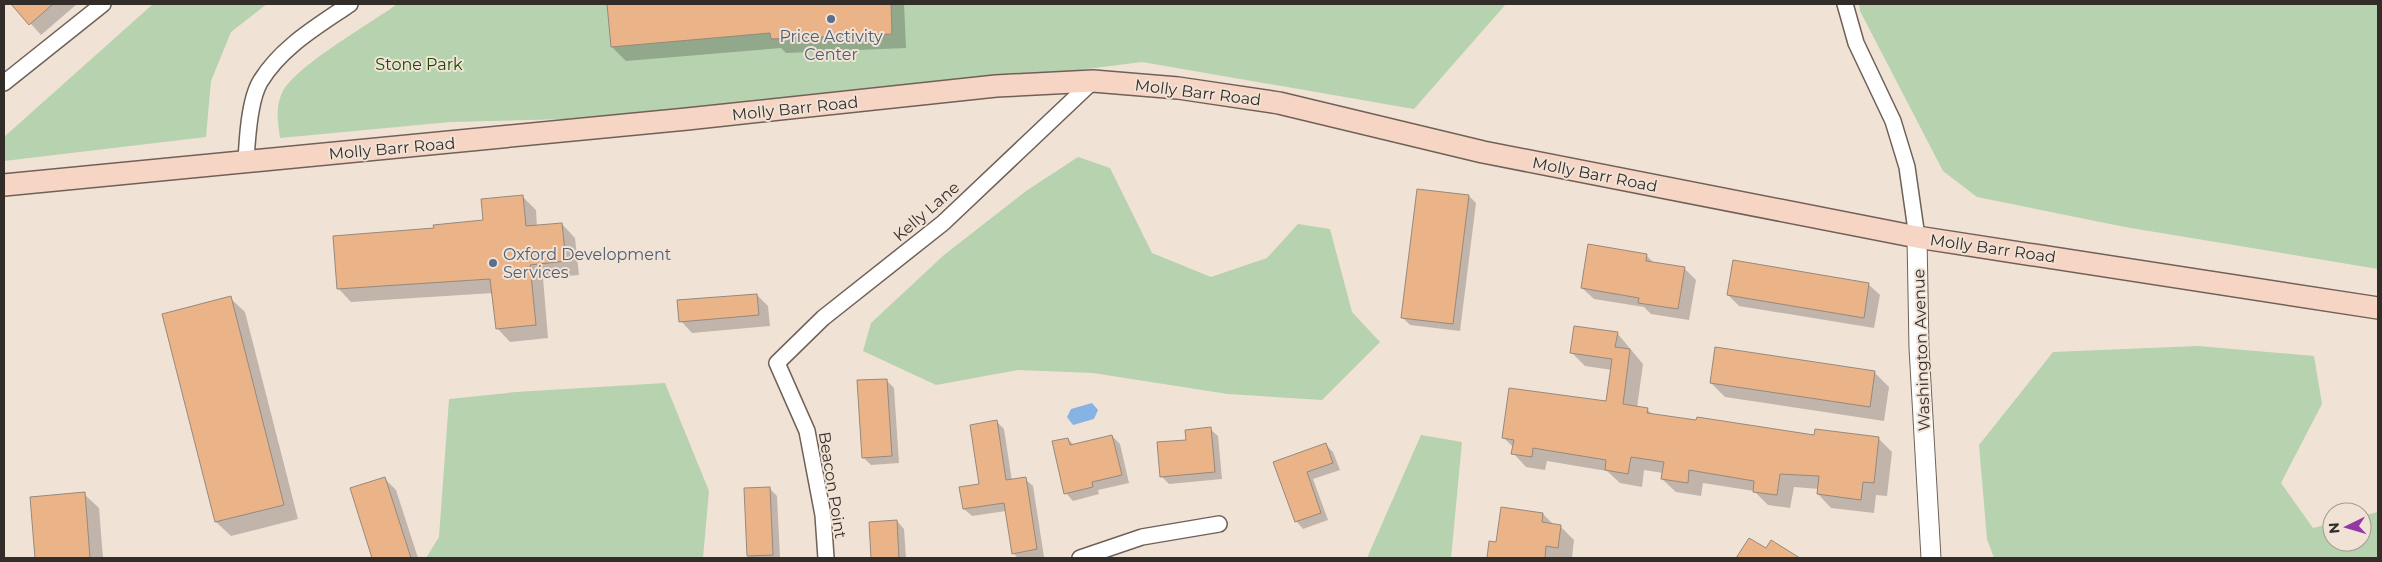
<svg xmlns="http://www.w3.org/2000/svg" width="2382" height="562" font-family="Montserrat,sans-serif">
<style>
.green{fill:#b6d2ae}
.water{fill:#86b3e4}
.shadow{fill:#0003}
.building{fill:#eab488;stroke:#97897d}
.lines{fill:none;stroke-linecap:round;stroke-linejoin:round}
.minor-casing{stroke:#6f6157;stroke-width:18}
.tertiary-casing{stroke:#6f6157;stroke-width:21}
.secondary-casing{stroke:#6f6157;stroke-width:24}
.minor{stroke:#fff;stroke-width:15}
.tertiary{stroke:#fff;stroke-width:19}
.secondary{stroke:#f6d5c4;stroke-width:21}
.service-dot{fill:#5c6f8a;stroke:#f1e2d6;stroke-width:2}
.labels{text-anchor:middle;stroke-width:4;stroke-linejoin:round;paint-order:stroke}
.service-label{font-size:16px;fill:#4e5e75;stroke:#f1e2d6}
.park-label{font-size:16px;fill:#194e02;stroke:#f1e2d6}
.street-label{font-size:16px;fill:#332d29;stroke:#f1e2d6}
</style>
<rect width="100%" height="100%" fill="#f1e2d6"/>
<g class="green">
<path d="M153,4h114l-36,28 -20,49 -5,56 -202,24v-24z"/>
<path d="M397,4h1109l-92,105 -272,-47 -415,53 -277,7 -170,16c-2,-16 -5,-30 2,-45 14,-28 87,-68 115,-89z"/>
<path d="M1859,4h519v265l-253,-42 -148,-30 -34,-26 -83,-160z"/>
<path d="M1078,157l32,11 42,85 59,24 56,-19 31,-34 32,5 22,83 28,30 -58,58 -94,-6 -135,-21 -75,-3 -82,15 -73,-34 8,-28 73,-68 82,-64z"/>
<path d="M2198,346l116,10 8,48 -41,79 32,45 19,-5v19h30v-26l16,-4v46h-384l-7,-19 -8,-94 74,-93z"/>
<path d="M665,383l44,108 -6,67h-277l13,-21 10,-138 67,-7z"/>
<path d="M1421,435l41,7 -11,116h-84z"/>
</g>
<path class="water" d="M1092,403l6,7 -4,9 -21,6 -6,-8 4,-8z"/>
<g class="shadow">
<path d="M13,4h64l-36,31z"/>
<path d="M608,4h296l2,44 -120,5 -5,-5 -155,13 -14,-14z"/>
<path d="M522,196l14,14 1,17 25,-3 13,14 4,37 -36,3 5,60 -38,4 -13,-14 -4,-35 -142,9 -13,-14 97,-59 49,-8z"/>
<path d="M1469,196l7,7 -16,128 -50,-6 -8,-8z"/>
<path d="M1646,255l8,8 30,5 12,12 -7,40 -38,-6 -7,-7 -50,-8 -12,-11z"/>
<path d="M1868,284l12,11 -6,33 -135,-22 -11,-11z"/>
<path d="M757,295l11,11 2,20 -78,7 -11,-12z"/>
<path d="M230,298l15,14 53,207 -67,17 -15,-14 -53,-207z"/>
<path d="M1617,333l26,31 -6,44 10,1 6,6 162,21 64,3 13,13 -5,44 -11,-1 -2,18 -43,-5 -13,-14 1,-5 -25,-2 -4,21 -22,-3 -14,-14 -51,-8 -2,13 -25,-4 -14,-13 1,-6 -19,-3 -2,17 -22,-4 -13,-12 -60,-10 -2,9 -19,-3 -13,-14 1,-5 -11,-11 104,-34 5,-33 -27,-4 -13,-13z"/>
<path d="M1874,372l15,15 -5,34 -159,-24 -14,-14z"/>
<path d="M886,380l8,8 5,75 -28,2 -8,-8z"/>
<path d="M996,421l8,8 8,52 13,-2 8,7 11,71 -26,1 -5,-5 -7,-42 -34,5 -8,-7 17,-24z"/>
<path d="M1210,429l8,7 4,43 -53,5 -7,-7 25,-36z"/>
<path d="M1112,436l8,8 9,39 -31,7 1,4 -26,7 -7,-8 2,-54 6,6z"/>
<path d="M1325,444l8,8 7,18 -27,9 15,41 -25,9 -7,-8 -21,-59z"/>
<path d="M385,479l11,11 22,68h-44l-22,-69z"/>
<path d="M769,488l8,8 3,62h-29l-3,-2z"/>
<path d="M84,494l15,14 4,50h-66l-5,-60z"/>
<path d="M1543,514l11,11 6,1 14,14 -2,18h-83l1,-15 7,1z"/>
<path d="M897,521l7,8 2,29h-34l-2,-35z"/>
<path d="M1772,542l26,16h-57l-2,-2 27,-6z"/>
</g>
<g class="building">
<path d="M11,4h42l-24,21z"/>
<path d="M607,4h284l1,30 -121,5 -1,-6 -159,14z"/>
<path d="M1417,189l52,6 -16,129 -52,-6z"/>
<path d="M523,195l3,31 36,-3 4,38 -36,4 6,60 -40,4 -6,-50 -153,10 -4,-53 101,-8 -1,-3 50,-5 -2,-21z"/>
<path d="M1588,244l59,10 -1,7 39,6 -7,42 -40,-6 1,-5 -58,-10z"/>
<path d="M1733,260l136,23 -5,35 -137,-23z"/>
<path d="M757,294l2,21 -80,7 -2,-22z"/>
<path d="M231,296l53,209 -69,17 -53,-208z"/>
<path d="M1574,326l44,6 -3,15 15,2 -7,55 25,4 -1,5 49,7 1,-3 117,18 1,-6 64,8 -5,46 -11,-1 -2,18 -44,-6 2,-18 -39,-2 -3,21 -24,-3 1,-11 -65,-11 -1,13 -27,-4 3,-17 -33,-5 -3,17 -23,-4 1,-10 -73,-12 -1,9 -21,-3 3,-14 -12,-2 7,-50 97,13 6,-42 -42,-6z"/>
<path d="M1715,347l160,24 -5,36 -160,-24z"/>
<path d="M887,379l5,77 -30,2 -5,-78z"/>
<path d="M997,420l9,60 20,-3 11,72 -25,5 -8,-51 -41,6 -4,-22 20,-3 -9,-59z"/>
<path d="M1211,427l4,45 -55,5 -3,-35 29,-2 -1,-10z"/>
<path d="M1112,435l10,40 -30,7 1,5 -29,7 -12,-53 16,-3 2,7z"/>
<path d="M1326,443l7,20 -26,9 14,41 -26,9 -22,-60z"/>
<path d="M385,477l26,81h-39l-22,-70z"/>
<path d="M770,487l3,68 -26,1 -3,-68z"/>
<path d="M85,492l5,66h-55l-5,-61z"/>
<path d="M1501,507l42,6 -1,9 19,3 -3,23 -12,-2 -1,12h-58l2,-17 7,1z"/>
<path d="M897,520l2,38h-28l-2,-36z"/>
<path d="M1749,538l17,10 5,-8 29,18h-64z"/>
</g>
<g class="lines">
<g class="minor-casing">
<g id="minor">
<path d="M1845,4l11,39 37,78 14,46 10,70"/>
<path d="M4,83l99,-79"/>
<path d="M246,162c1,-21 3,-61 14,-80 21,-35 58,-56 90,-78"/>
<path d="M826,558l-3,-43 -16,-84 -30,-68 46,-45 120,-95 150,-142"/>
<path d="M1080,558l62,-21 77,-13"/>
</g>
</g>
<g class="tertiary-casing">
<path id="tertiary" d="M1917,237l2,111 12,210"/>
</g>
<g class="secondary-casing">
<path id="secondary" d="M4,185l683,-66 309,-33 97,-5 85,7 101,15 204,49 434,85 461,71"/>
</g>
<use href="#minor" class="minor"/>
<use href="#tertiary" class="tertiary"/>
<use href="#secondary" class="secondary"/>
</g>
<g class="service-dot">
<circle cx="831" cy="19" r="5"/>
<circle cx="493" cy="263" r="5"/>
</g>
<g class="labels">
<g class="service-label">
<text x="831" y="42">Price Activity<tspan x="831" dy="18">Center</tspan></text>
<text x="503" y="260" text-anchor="start">Oxford Development<tspan x="503" dy="18">Services</tspan></text>
</g>
<g class="park-label">
<text x="419" y="70">Stone Park</text>
</g>
<g class="street-label">
<text transform="translate(1198 92) rotate(7)" y="6">Molly Barr Road</text>
<text transform="translate(795 108) rotate(-6)" y="6">Molly Barr Road</text>
<text transform="translate(392 148) rotate(-5)" y="6">Molly Barr Road</text>
<text transform="translate(1595 174) rotate(11)" y="6">Molly Barr Road</text>
<text transform="translate(926 211) rotate(-41)" y="6">Kelly Lane</text>
<text transform="translate(1993 248) rotate(8)" y="6">Molly Barr Road</text>
<text transform="translate(1921 350) rotate(-92)" y="6">Washington Avenue</text>
<text transform="translate(833 485) rotate(81)" y="6">Beacon Point</text>
</g>
</g>
<rect width="2382" height="562" fill="none" stroke="#332d29" stroke-width="10"/>
<g transform="translate(2347 527) rotate(265)"><circle r="24" fill="#f1e2d6" stroke="#a59a91"/>
<path d="M0-4L9 19L0 12L-9 19Z" fill="#9339a5"/>
<text y="-8" font-size="14" font-weight="bold" text-anchor="middle" fill="#332d29">N</text>
</g>
</svg>
